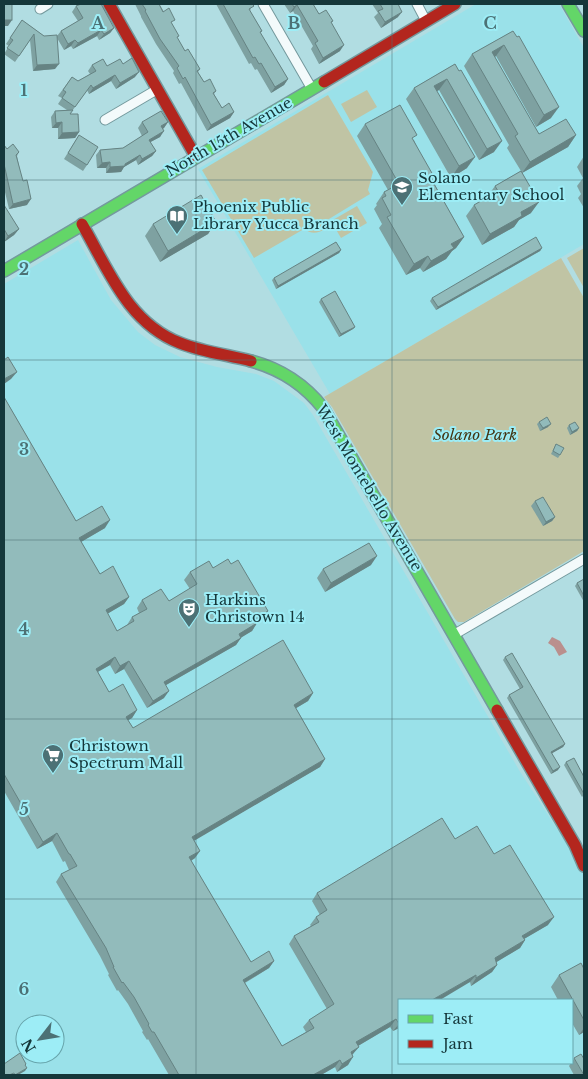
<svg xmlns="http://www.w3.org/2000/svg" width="588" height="1079" font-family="'Libre Baskerville',serif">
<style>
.built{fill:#9ae1e9;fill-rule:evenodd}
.green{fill:#c0c4a4}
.water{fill:#ba8f8d}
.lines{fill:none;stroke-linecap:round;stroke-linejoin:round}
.street-casing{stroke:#74999d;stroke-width:11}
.fast-casing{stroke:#74999d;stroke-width:14}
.jam-casing{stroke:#74999d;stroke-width:14}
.street{stroke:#f3fafb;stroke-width:9}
.fast{stroke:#63d668;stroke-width:11}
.jam{stroke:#b3261e;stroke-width:11}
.wall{fill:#7ea1a1}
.shaded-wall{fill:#668383}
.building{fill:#92bbbb;stroke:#668383}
.grid{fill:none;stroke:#4c7175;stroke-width:1;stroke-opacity:0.55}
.labels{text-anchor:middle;stroke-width:4;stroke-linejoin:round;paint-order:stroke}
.street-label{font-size:15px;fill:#15373a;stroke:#9dedf6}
.poi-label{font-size:15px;fill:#15373a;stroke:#9dedf6;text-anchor:start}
.park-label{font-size:15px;font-style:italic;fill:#443513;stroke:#9dedf6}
.grid-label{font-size:16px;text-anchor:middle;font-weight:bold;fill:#4c7175;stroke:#9dedf6;stroke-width:4;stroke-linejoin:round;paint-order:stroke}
</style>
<rect width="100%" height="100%" fill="#b1dde2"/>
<g class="built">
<path d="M476,4h83l25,44v196l-254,150 -132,-225z"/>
<path d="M78,240l33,60 27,32 17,13 25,12 37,10 39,7 18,7 30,22 9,12 206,355 64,99 1,26v180h-580v-791zM399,1000h173v63h-173zM25,1024h30v30h-30z"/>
</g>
<g class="green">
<path d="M367,90l10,17 -26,15 -10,-18z"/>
<path d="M328,95l45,77 -5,18 2,4 -46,28 2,7c-9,4 -13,6 -22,0l-50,29 -52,-88z"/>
<path d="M357,206l10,17 -26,15 -10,-17z"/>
<path d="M584,248v40l-17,-30z"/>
<path d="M561,258l23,40v253l-120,71h-6l-3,-3 -123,-212 -8,-10z"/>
</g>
<path class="water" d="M552,637l8,4 7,11 -8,4 -5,-9 -6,-4z"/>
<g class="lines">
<g class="street-casing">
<g id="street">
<path d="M263,4l49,85"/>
<path d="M417,4l9,17"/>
<path d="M40,9l8,-5"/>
<path d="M105,120l53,-31"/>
<path d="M455,634l129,-75"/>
</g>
</g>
<g class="fast-casing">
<g id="fast">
<path d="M568,4l16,27"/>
<path d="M4,271l320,-189"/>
<path d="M251,361c30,8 53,23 72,47l174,302"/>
</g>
</g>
<g class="jam-casing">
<g id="jam">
<path d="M109,4l87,153"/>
<path d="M324,82l131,-78"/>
<path d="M82,224c26,45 46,99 98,119 23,9 48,12 71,18"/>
<path d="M497,710l78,135 9,21"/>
</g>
</g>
<use href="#street" class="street"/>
<use href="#fast" class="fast"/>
<use href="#jam" class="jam"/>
</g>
<g class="wall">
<path d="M135,4h24l13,20 5,14 8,13 15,18 -2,3 6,10 12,9 -2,3 8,14 12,4 -4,6 -23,13 -26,-48 -2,1 -6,-11 1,-2 -18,-27 -15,-27v-1z"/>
<path d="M216,4h36l-2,7 12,20 -2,2 28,46 -4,6 -13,8 -14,-24 -2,1 -4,-7 -2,1z"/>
<path d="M284,4h29l6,10 14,7 -2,2 9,28 -21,13 -8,-15 2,-3 -20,-35 -3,2z"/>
<path d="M372,4h26v13l-17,11 -7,-11 4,-4z"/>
<path d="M76,6l38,22 -4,5 -11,7 -2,-4 -24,13 -2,-3 -7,4 -7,-12 -2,31 -22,2 -3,-31 -15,22 -11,-8 5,-8 -3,-2 16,-24 22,16h13l4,-5 17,-10 -6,-9z"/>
<path d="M513,31l38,87 -15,9 -40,-71 -1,1 44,77 37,1 -8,12 -46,26 9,40 -12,7 -5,7 -32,18 -16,-29 8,-11 13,-8 8,-11 26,-15 -14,-23 2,-3 -45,-79 8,-12z"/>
<path d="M123,64l12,13 -19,12 -5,-8 -22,13 -2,-4 -17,24 9,18 -4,6 -17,1v-11h-6l-1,-11 4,-6 12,-1 -9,-6 4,-6 -4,-2 14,-19 6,4 12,-7 -2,-3 4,-6 15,1z"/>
<path d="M455,64l39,88 -15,8 -40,-70 -2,1 30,77 -16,10 -45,-79 8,-11z"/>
<path d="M142,122h26l-5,7 -3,8 -10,5 6,9 -4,5 -14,9 -2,-5 -12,7 -3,5 -15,1v-5h-9l-1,-13 4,-5 23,-2 19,-12 -4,-8z"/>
<path d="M365,124l49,16 21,45 29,52 -8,11 -4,3 -6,8 -23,13 -3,-4 -14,7 -27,-47 3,-4 -8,-15 3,-4 -1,-1 8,-12 4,-2 -31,-54z"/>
<path d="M79,135l8,30 -4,6 -19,-12z"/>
<path d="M4,145l3,4 12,3 -2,4 10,49 -18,4 -5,-21z"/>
<path d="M584,156v52l-6,-10 3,-4 -4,-8 6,-8 -6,-11z"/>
<path d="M4,206l15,23 -5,6 -10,7z"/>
<path d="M216,222l-8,12 -48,28 -15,-26 8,-12z"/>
<path d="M542,248l-2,3 -104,59 -6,-9 2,-3z"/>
<path d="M341,250l-2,3 -63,36 -4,-9 2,-2z"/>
<path d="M321,299l34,28 -2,2 -14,8 -20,-35z"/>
<path d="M4,397l72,124 29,7 -24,14 19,32 29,23 -5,7 -17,10 10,17 10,-6 5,-8 7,-4 -2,-5 5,-8 27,1 21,-12 -6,-9 6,-8 41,-8 37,47 -5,8 -6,4 -5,8 -11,6 -5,8 -70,40 -2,13 -17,10 -23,-39 -9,5 -5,-9 -12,7 11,20 28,18 -5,8 -4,2 5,8 180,-35 -5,8 -12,7 29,51 -5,8 -126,73 1,18 -4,3 60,101 23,-1 -5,7 -24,15 37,63 24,-14 -3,-5 6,-7 18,-11 -38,-65 5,-8 17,-10 -1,-1 6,-8 4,-2 -8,-14 5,-8 138,-54 39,15 54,71 -24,14 1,1 -5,8 -24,14 1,3 -5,7 -21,14 -1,-4 -71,18v28l-6,3 -3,-4 -32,19 -6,9 -4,10 -11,7 -2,-5 -14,8h-152l-21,-36 -1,1 -5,-8 1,-1 -15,-27 -10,-14 -1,1 -9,-16 1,-1 -9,-18 -44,-74 5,-8 8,-4 -4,-9 -2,1 -11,-21 -15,8 -33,-58z"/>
<path d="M539,422l9,5 -8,4 -3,-7z"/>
<path d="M569,425l10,3 -2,3 -7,4 -3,-7z"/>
<path d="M556,444l4,11 -2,3 -7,-4z"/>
<path d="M535,501l20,16 -3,4 -9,5 -12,-20z"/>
<path d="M371,565l-46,27 -8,-14 6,-9z"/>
<path d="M584,579v23l-9,-16 2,-3z"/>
<path d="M505,657l60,87 -2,3 -11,6 6,17 -7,4 -44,-76 2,-3 11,-6 -17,-29z"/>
<path d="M566,762l18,15v18l-2,2 -18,-32z"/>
<path d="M584,969v63l-5,3 -7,-12v-23h-14l-7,-13 8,-12z"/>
<path d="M574,1058l10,17h-10l-5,-9 2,-3h1z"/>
</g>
<g class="shaded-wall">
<path d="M297,5l-4,6 -3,2 4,-6z"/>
<path d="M402,12l-4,5 -17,11 4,-6z"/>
<path d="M4,20h8l-4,6h-4z"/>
<path d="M114,28l-4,5 -11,7 5,-6z"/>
<path d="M101,30l-4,6 -24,13 5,-6z"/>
<path d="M75,40l-4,6 -7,4 4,-6z"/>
<path d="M344,45l-4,6 -21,13 4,-6z"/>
<path d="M504,45l-8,11 -12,7 8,-11z"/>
<path d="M59,64l-4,5 -22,2 4,-6z"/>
<path d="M139,72l-4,5 -19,12 4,-6z"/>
<path d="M115,75l-4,6 -22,13 4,-6z"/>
<path d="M288,79l-4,6 -13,8 4,-6z"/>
<path d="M447,79l-8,11 -13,7 8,-11z"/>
<path d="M559,107l-8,11 -15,9 8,-12z"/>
<path d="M234,112l-4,6 -23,13 4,-6z"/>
<path d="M62,122l-4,6h-6l4,-5z"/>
<path d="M168,122l-4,6 -7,4 4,-6z"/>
<path d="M164,131l-4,6 -15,8 4,-5z"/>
<path d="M79,132l-4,6 -17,1 4,-6z"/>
<path d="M576,135l-8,12 -46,26 8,-11z"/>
<path d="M502,141l-8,11 -15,8 8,-11z"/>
<path d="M156,151l-4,5 -14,9 4,-6z"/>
<path d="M140,155l-4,5 -12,7 -3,5 -15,1 4,-6 15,-3z"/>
<path d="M475,157l-8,11 -16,10 8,-12z"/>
<path d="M110,162l-4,6h-9l5,-5z"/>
<path d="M31,199l-4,6 -18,4 4,-5z"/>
<path d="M539,202l-8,11 -12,7 -5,7 -32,18 8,-11 31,-22z"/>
<path d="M216,222l-8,12 -48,28 8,-11z"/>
<path d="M19,229l-5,6 -10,7 4,-6z"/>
<path d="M464,237l-8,11 -4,3 -6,8 -23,13 8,-11 20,-17z"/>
<path d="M542,248l-2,3 -104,59 2,-3z"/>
<path d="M341,250l-2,3 -63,36 2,-3z"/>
<path d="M428,256l-8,12 -14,7 8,-11z"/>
<path d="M355,327l-2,2 -14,8 2,-3z"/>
<path d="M17,372l-6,7 -7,5v-5z"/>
<path d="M551,424l-3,3 -8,4 3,-3z"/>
<path d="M579,428l-2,3 -7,4 2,-3z"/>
<path d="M555,517l-3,4 -9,5 3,-4z"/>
<path d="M110,520l-5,8 -31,18 5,-8z"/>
<path d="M377,556l-6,9 -46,27 6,-9z"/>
<path d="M129,597l-5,7 -24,14 6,-8z"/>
<path d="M268,611l-5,8 -14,8 6,-8z"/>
<path d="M257,623l-5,8 -18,11 5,-8z"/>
<path d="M241,638l-5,7 -77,44 5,-7z"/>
<path d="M115,657l-5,8 -20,11 6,-7z"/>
<path d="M129,661l-5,8 -9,5 5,-8z"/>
<path d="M169,691l-5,7 -17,10 6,-7z"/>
<path d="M313,693l-5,8 -20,12 6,-8z"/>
<path d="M137,710l-5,8 -11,6 5,-7z"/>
<path d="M565,744l-2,3 -14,8 2,-3z"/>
<path d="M325,759l-5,8 -133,78 5,-8z"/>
<path d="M560,767l-2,3 -7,4 2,-3z"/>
<path d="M57,833l-5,8 -15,8 6,-7z"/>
<path d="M200,851l-5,7 -11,7 5,-8z"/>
<path d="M554,917l-6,8 -31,18 5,-7z"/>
<path d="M525,940l-5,8 -30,18 5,-8z"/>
<path d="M274,961l-5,7 -32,19 6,-7z"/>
<path d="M497,965l-5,7 -21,14 5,-8z"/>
<path d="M476,975l-6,7 -30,18h-8z"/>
<path d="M396,1019l-6,8 -39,23 5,-8z"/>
<path d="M399,1023v5l-6,3 6,-7z"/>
<path d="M584,1028v4l-5,3z"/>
<path d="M359,1047l-6,7 -8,6 6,-8z"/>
<path d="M353,1057l-5,8 -11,7 5,-8z"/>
<path d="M340,1060l-5,7 -14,8h-8z"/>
<path d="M27,1068l-2,3 -7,4h-3z"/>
</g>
<g class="building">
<rect x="4" y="4" width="8" height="16"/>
<path d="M81,4h20l13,24 -10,6 -3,-4 -23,13 -3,-3 -7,4 -7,-13 22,-13 -7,-12z"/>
<path d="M142,4h17l4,8 6,-4 6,12 -4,2 8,14 -2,1 8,14 3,-2 12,20 -3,2 7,11 6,-3 6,12 -3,2 9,15 7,-5 5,9 -23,13 -26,-48 -2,2 -6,-11 2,-2 -19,-27 -15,-28 1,-1z"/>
<path d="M223,4h29l2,2 -5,3 13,22 -2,1 28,47 -13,8 -14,-24 -2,1 -4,-7 -2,1z"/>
<path d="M292,4h21l6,10 7,-4 7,11 -2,1 13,23 -21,13 -8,-15 3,-2 -21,-36 -3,2z"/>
<path d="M380,4h18l4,8 -17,10 -7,-11 5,-2z"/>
<path d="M22,20l22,16 13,-1 2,29 -22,1 -3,-31 -15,22 -12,-8 6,-8 -3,-2z"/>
<path d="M513,31l4,6 2,-1 40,71 -15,8 -40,-70 -12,7 47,82 27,-15 10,16 -46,27 -15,-26 3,-2 -46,-80z"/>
<path d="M132,58l7,14 -19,11 -5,-8 -22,13 -2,-3 -16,22 -13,-9 4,-6 -3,-2 9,-13 6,4 18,-10 -4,-6 11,-6 4,7 13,-7 3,5z"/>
<path d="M455,64l4,7 2,-1 41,71 -15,8 -40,-70 -13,7 41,71 -16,9 -45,-78z"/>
<path d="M400,105l17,30 -5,3 25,44 -3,2 30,53 -13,7 3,4 -23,13 -3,-5 -14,8 -27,-47 4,-2 -9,-17 4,-2 -2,-4 15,-8 -34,-60z"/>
<path d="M73,110l-3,4h8l1,18 -17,1v-11l-6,1 -1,-12z"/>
<path d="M161,111l7,11 -7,4 3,5 -15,9 7,11 -14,8 -2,-4 -15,9v2l-15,1v-5l-8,1 -2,-13 23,-2 25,-16 -6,-10z"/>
<path d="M79,135l19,12 -11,18 -19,-12z"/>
<path d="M13,144l6,8 -3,3 7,26 4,-1 4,19 -18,5 -9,-40v-19l3,4z"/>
<path d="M521,171l18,31 -18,10 1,4 -32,18 -16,-29 24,-14 -3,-5z"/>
<path d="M201,195l15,27 -48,29 -15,-27z"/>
<path d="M4,205l15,24 -11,7 -4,-7z"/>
<path d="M536,237l6,11 -104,59 -6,-9z"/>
<path d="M336,242l5,8 -63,36 -4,-8z"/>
<path d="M335,291l20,36 -14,7 -20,-35z"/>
<path d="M8,357l9,15 -13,7v-19z"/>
<path d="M4,397l72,124 26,-15 8,14 -31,18 21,36 13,-8 16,31 -23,13 11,21 17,-10 -2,-4 15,-8 -5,-9 19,-11 8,12 28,-17 -7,-12 19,-11 4,7 15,-9 3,5 7,-4 30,51 -13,8 2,4 -18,11 2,4 -77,44 5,9 -16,10 -24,-40 -9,5 -5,-9 -19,12 13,23 14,-8 14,26 -11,7 7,11 150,-88 30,53 -19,12 31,54 -133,78 8,14 -11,6 62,105 18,-11 5,10 -31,19 39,66 32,-18 -5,-8 25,-16 -40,-68 25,-14 -3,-5 11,-7 -10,-17 125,-75 13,21 22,-13 17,28 16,-9 44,72 -32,19 3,4 -30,18 2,7 -21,13v-3l-44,25h-33v24l-3,-5 -40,23 3,5 -8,5 2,5 -11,7 -2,-4 -27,15h-134l-25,-43h-2l-4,-7 1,-1 -15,-27 -11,-15 -1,1 -9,-16h1l-8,-19 -45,-74 16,-8 -7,-12h-1l-12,-21 -14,9 -39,-68z"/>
<path d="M547,417l4,7 -8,4 -4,-6z"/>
<path d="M575,422l4,6 -7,4 -3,-7z"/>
<path d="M556,444l8,4 -4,7 -7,-4z"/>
<path d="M543,497l12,20 -9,5 -11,-21z"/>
<path d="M369,543l8,13 -46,27 -8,-14z"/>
<path d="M584,579v17l-7,-13z"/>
<path d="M512,653l53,91 -14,8 9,15 -7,4 -44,-76 14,-8 -18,-30z"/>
<path d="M574,758l10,19v17l-18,-32z"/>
<path d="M581,963l3,6v51l-25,-45z"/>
<path d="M20,1053l6,11 -1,1 2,3 -12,7 -1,-2 -5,2h-5v-11z"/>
<path d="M581,1054l3,5v16l-10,-17z"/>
</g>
<path class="grid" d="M196,4v1071M392,4v1071M4,180h580M4,360h580M4,540h580M4,719h580M4,899h580"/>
<defs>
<g id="school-pin" transform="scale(1.125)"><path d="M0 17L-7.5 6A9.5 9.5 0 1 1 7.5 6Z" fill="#4c7175" stroke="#9dedf6"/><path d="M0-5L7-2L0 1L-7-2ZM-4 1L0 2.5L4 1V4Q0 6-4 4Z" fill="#fff"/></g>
<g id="library-pin" transform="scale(1.125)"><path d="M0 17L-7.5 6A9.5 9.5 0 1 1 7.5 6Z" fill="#4c7175" stroke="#9dedf6"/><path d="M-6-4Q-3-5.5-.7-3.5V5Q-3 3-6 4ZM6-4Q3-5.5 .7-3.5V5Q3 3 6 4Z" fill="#fff"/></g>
<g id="theatre-pin" transform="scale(1.125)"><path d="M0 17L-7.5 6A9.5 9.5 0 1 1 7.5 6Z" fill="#4c7175" stroke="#9dedf6"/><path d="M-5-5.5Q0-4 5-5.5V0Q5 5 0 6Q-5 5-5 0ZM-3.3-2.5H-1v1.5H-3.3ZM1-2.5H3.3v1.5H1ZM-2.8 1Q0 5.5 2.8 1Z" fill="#fff"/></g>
<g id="supermarket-pin" transform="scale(1.125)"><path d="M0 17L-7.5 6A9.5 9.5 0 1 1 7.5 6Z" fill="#4c7175" stroke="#9dedf6"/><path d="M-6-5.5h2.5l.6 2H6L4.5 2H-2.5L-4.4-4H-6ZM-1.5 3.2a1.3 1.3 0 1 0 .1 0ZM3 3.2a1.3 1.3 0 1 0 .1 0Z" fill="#fff"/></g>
</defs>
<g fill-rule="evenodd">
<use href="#school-pin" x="402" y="187"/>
<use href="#library-pin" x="177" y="216"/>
<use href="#theatre-pin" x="189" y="609"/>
<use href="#supermarket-pin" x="53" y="755"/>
</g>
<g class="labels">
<g class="street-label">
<text transform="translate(229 137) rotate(-30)" y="5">North 15th Avenue</text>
<text transform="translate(369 488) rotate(59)" y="5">West Montebello Avenue</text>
</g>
<g class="poi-label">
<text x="418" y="183">Solano<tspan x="418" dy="17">Elementary School</tspan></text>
<text x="193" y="212">Phoenix Public<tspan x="193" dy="17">Library Yucca Branch</tspan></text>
<text x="205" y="605">Harkins<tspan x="205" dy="17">Christown 14</tspan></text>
<text x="69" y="751">Christown<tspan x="69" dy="17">Spectrum Mall</tspan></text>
</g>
<g class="park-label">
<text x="475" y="440">Solano Park</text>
</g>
</g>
<g class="grid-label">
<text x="98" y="29">A</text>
<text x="294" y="29">B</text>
<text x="490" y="29">C</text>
<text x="24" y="96">1</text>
<text x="24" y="275">2</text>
<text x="24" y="455">3</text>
<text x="24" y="635">4</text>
<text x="24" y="815">5</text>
<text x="24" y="995">6</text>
</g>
<rect width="588" height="1079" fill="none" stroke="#15373a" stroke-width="10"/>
<rect x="398" y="999" width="175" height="65" fill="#9dedf6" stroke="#67a4ab"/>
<rect x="408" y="1015" width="25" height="8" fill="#63d668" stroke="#67a4ab"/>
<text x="443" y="1024" font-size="15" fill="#15373a">Fast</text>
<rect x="408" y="1040" width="25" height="8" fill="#b3261e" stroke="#67a4ab"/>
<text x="443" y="1049" font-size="15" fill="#15373a">Jam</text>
<g transform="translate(40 1039) rotate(239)"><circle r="24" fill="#9dedf6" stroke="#67a4ab"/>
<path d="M0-4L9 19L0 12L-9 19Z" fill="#4c7175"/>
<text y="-8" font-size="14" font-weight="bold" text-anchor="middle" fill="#15373a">N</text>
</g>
</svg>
